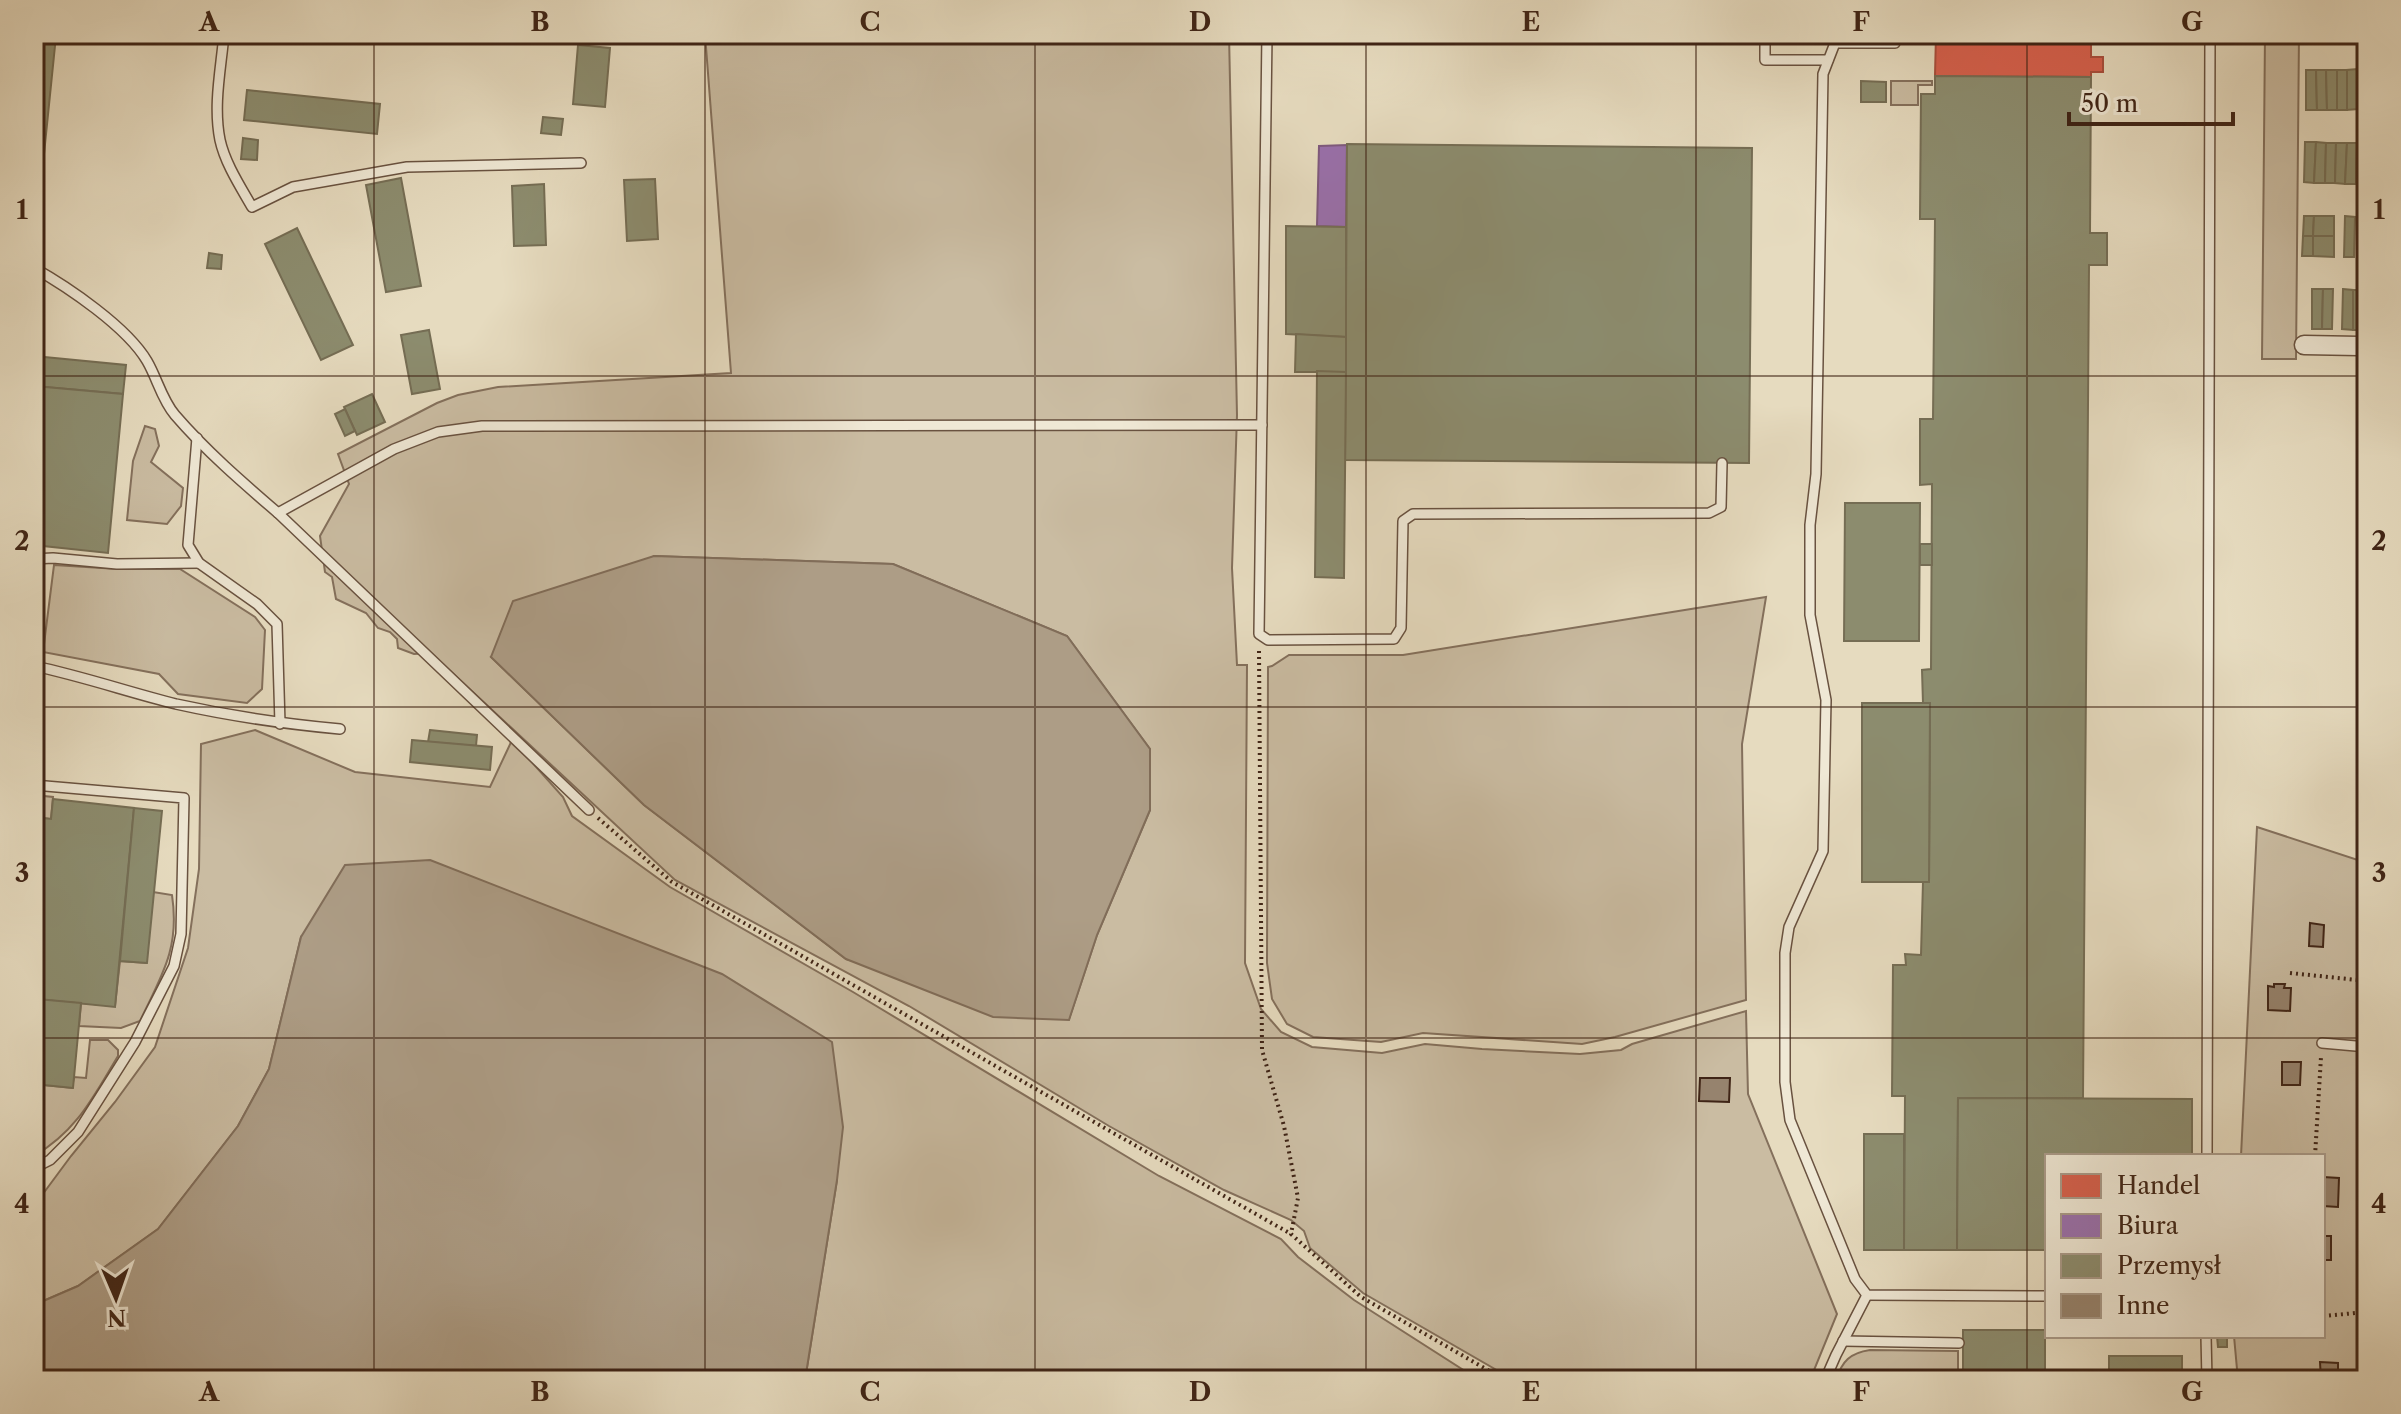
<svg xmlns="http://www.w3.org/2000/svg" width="2401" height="1414" font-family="'Libre Caslon Text',serif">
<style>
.green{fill:#cabca2;stroke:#84705c;stroke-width:2;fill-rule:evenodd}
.water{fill:#ad9d86;stroke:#816d59;stroke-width:2}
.shops{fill:#d6604d;stroke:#a94e3c;stroke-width:2}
.offices{fill:#9970ab;stroke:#7e597e;stroke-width:2}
.industry{fill:#8c8c6e;stroke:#756d54;stroke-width:2}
.building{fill:#96836e;stroke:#3f2416;stroke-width:2}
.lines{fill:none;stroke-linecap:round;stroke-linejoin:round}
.service-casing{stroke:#695240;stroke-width:12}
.minor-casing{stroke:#695240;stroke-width:21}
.path{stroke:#3f2416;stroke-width:4;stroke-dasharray:2 4;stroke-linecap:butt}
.service{stroke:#efe8d5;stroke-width:9}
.minor{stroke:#efe8d5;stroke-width:18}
.grid{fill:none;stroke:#3f2416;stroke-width:2;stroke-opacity:0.55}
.neatline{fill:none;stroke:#3f2416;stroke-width:3}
.grid-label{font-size:26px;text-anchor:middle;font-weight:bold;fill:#3f2416}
</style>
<rect width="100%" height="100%" fill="#e6dbbf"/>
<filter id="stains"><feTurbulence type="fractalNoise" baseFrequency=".0025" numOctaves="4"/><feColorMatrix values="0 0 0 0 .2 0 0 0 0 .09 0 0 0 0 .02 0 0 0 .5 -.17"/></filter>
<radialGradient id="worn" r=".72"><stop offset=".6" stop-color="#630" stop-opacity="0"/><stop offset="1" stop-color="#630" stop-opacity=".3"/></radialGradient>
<g class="green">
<path d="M705,34h524l8,381 -5,153 5,97h10l-2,298 16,46 20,23 31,15 70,6 43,-9 57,5 98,5 41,-4 11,-6 114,-33 2,83 89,220 -27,66h-296l-151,-87 -53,-45 -6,-17 -13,-11 -67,-30 -115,-64 -200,-120 -234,-126 -244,-227 -17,1 -16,-6 -1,-9 -7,-7 -12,-4 -12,-15 -30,-14 -4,-22 -7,-5 -5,-36 29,-52 -11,-30 99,-51 21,-8 40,-8 233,-14zM654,556l239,8 174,72 83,113v61l-53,125 -28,84 -223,-60 -202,-154 -153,-148z"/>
<path d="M2265,34h34l-3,325h-34z"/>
<path d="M1891,81h41v4h-14v20h-27z"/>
<path d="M145,426l10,3 4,17 -8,16 32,26 -2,18 -14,18 -40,-4 6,-59z"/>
<path d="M54,565l64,4h62l75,48 10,13 -3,59 -15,14 -69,-9 -19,-20 -116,-22z"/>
<path d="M1766,597l-24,147 4,256 -131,37 -33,7 -159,-11 -42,9 -68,-5 -26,-13 -15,-25 -5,-36 1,-296 4,-1 17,-11h114z"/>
<path d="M255,730l100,42 135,15 22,-47 51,57 9,19 98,71 183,105 306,184 122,63 17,18 56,43 125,80h-674l32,-200 -536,-243 -32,132 -31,57 -80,103 -80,57 -44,19v-99l37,-50 44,-54 40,-55 33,-99 11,-79 2,-125z"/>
<path d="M34,795l19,2 -2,22 -17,-2z"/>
<path d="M2257,827l110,36v517h-129l-4,-44h89v-180h-82z"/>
<path d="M153,892l19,3c8,53 -10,80 -32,126l-19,7 -42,-2 2,-23 34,3 5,-45 26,2z"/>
<path d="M90,1040h18l10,10v6c-25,41 -41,75 -84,100v-72l38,4 2,-11 12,1z"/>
<path d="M1870,1350l88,1v29h-122c6,-19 14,-27 34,-30z"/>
</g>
<g class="water">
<path d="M654,556l239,8 174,72 83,113v61l-53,125 -28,85 -76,-3 -147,-58 -202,-154 -153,-148 22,-56z"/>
<path d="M430,860l292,114 110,68 11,85 -6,53 -32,200h-767l8,-8 -7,-10 -5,2v-59l44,-19 80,-57 80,-103 31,-57 32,-132 44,-72z"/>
</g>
<path class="shops" d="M1936,34h155v23h12v15h-12v5l-156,-1z"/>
<path class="offices" d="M1347,145l-1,82 -29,-1 2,-80z"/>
<g class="industry">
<path d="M34,34l22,2 -12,118 -10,-1z"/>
<path d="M578,45l32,3 -5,59 -32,-3z"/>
<path d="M2357,69h10v40h-9z"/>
<path d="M2357,69l1,40 -11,1v-40z"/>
<path d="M2306,70h10l1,40h-11z"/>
<path d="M2316,70h10l1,40h-10z"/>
<path d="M2326,70h11v40h-10z"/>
<rect x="2337" y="70" width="10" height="40"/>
<path d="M1935,76l156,1 -1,156h17v32h-18l-6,833h-125l-1,152h-53l1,-154h-13l1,-131h13l-1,-11 16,1 2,-73h6l1,-179h-7l-1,-33 9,-1 1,-185 -12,1v-66h13l2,-200h-15l1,-125h14z"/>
<path d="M1861,81l25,1v20h-25z"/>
<path d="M247,90l133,14 -3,30 -133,-14z"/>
<path d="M543,117l20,2 -2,16 -20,-2z"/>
<path d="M243,138l15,2 -1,20 -16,-1z"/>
<path d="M2305,142h11l-2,41 -10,-1z"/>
<path d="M2316,142l10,1 -1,40h-11z"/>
<path d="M2326,143h10l-1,40h-10z"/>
<path d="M2336,143h11l-2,41 -10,-1z"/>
<path d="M2347,143h10l-1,41h-11z"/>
<path d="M2357,143l10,1 -1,40h-10z"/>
<path d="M1347,144l405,4 -3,315 -404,-3z"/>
<path d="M401,178l20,108 -35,6 -20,-107z"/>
<path d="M655,179l3,60 -31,2 -3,-61z"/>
<path d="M544,184l2,61 -32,1 -2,-60z"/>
<path d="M2304,216h10l-1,20h-10z"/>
<path d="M2314,216h20v20h-21z"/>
<path d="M2345,216l10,1 -1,40h-10z"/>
<path d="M1286,226l60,1v110l-60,-3z"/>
<path d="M297,228l56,117 -32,15 -56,-116z"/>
<path d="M2303,236h10v20h-11z"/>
<path d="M2313,236h21v21l-21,-1z"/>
<path d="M209,253l13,2 -1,14 -14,-1z"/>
<path d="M2312,289h11l-1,40h-10z"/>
<path d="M2323,289h10l-1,40h-10z"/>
<path d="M2343,289l10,1v40l-11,-1z"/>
<path d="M2353,290h11l-2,40h-9z"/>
<path d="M429,330l11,59 -28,5 -11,-59z"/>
<path d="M1296,334l50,3v35h-51z"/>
<path d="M34,356l92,9 -3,29 -89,-8z"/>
<path d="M1317,371l29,1 -2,206 -29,-1z"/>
<path d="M34,386l89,8 -15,159 -74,-8z"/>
<path d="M372,394l13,28 -28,13 -13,-28z"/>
<path d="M345,409l10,22 -10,5 -10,-22z"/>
<path d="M1845,503h75l-1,138h-75z"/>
<rect x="1920" y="544" width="12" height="21"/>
<path d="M1862,703h68l-1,179h-67z"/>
<path d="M430,730l47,5 -1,11 -48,-4z"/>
<path d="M412,740l80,7 -2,23 -80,-8z"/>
<path d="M53,799l81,9 -19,199 -78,-8 -3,29v-211l17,2z"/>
<path d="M134,808l28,3 -15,152 -27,-2z"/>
<path d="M37,999l44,4 -8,85 -39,-4z"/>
<path d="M1958,1098l234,1v57h-145v94h-90z"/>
<rect x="1864" y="1134" width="40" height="116"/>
<rect x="1963" y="1330" width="82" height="50"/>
<path d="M2217,1336h10v11h-9z"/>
<rect x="2109" y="1356" width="73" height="24"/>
</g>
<g class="building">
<path d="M2310,923l14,2 -1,22 -14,-1z"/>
<path d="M2274,984h11l-1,4h7l-1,23 -22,-1v-24l6,1z"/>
<path d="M2282,1062h19l-1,23h-18z"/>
<path d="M1700,1078h30l-1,24 -30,-1z"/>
<path d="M2323,1177l16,1 -1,29 -15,-1z"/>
<path d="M2358,1234h9v30h-2v-14h-7z"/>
<rect x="2323" y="1236" width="8" height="24"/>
<path d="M2320,1362l18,1v17h-17z"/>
</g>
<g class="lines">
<g class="service-casing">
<g id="service">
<path d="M224,34c-3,35 -11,71 -4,106 5,23 20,46 32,67l41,-20 114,-20 174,-4"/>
<path d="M1267,34l-8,600 9,6 126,-1 7,-11 2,-107 10,-7 296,-1 12,-6 1,-44"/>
<path d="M1765,34v26h63"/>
<path d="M1835,34v9h60v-9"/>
<path d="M1835,43l-12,31 -7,400 -6,51v90l16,85 -3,151 -34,76 -4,26v129l5,38 65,159 12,16 180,1"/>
<path d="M34,268c34,19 93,59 113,93 10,17 15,39 28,54 31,36 67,67 103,98l311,297"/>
<path d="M197,438l-9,107 11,18 58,41 20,20 3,100"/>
<path d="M278,513l116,-64 44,-17 44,-6 780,-1"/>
<path d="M34,559l19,-1 64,6 82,-1"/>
<path d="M34,607v8"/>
<path d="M34,666c48,10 94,26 142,38 54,12 109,20 164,25"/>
<path d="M34,785l150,13 -3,136 -7,32 -39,76 -57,90 -28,28 -16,8"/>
<path d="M2322,1043l45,4"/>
<path d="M2207,1156l3,-1122"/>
<path d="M2206,1336l1,44"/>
<path d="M1843,1341l116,2"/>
<path d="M1825,1380l11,-25 31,-60"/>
</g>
</g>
<g class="minor-casing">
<path id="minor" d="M2304,345l55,1 8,-2"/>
</g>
<g class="path">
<path d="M1259,651l3,399 22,76 14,72 -7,36 70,63 144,83"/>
<path d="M598,818l74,64 619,352"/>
<path d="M2290,973l77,8"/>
<path d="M2315,1156l6,-99"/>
<path d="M2323,1316l44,-4"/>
</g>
<use href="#service" class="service"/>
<use href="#minor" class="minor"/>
</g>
<path class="grid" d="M374,34v1346M705,34v1346M1035,34v1346M1366,34v1346M1696,34v1346M2027,34v1346M34,376h2333M34,707h2333M34,1038h2333"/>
<rect width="2401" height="1414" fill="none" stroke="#e6dbbf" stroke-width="88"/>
<rect x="2045" y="1154" width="280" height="184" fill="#efe8d5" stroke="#a99a89" stroke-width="2"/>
<rect x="2061" y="1174" width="40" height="24" fill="#d6604d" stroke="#a99a89" stroke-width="2"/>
<text x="2117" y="1194" font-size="24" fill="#3f2416">Handel</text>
<rect x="2061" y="1214" width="40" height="24" fill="#9970ab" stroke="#a99a89" stroke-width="2"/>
<text x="2117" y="1234" font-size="24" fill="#3f2416">Biura</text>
<rect x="2061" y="1254" width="40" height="24" fill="#8c8c6e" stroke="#a99a89" stroke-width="2"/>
<text x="2117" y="1274" font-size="24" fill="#3f2416">Przemysł</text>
<rect x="2061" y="1294" width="40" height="24" fill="#96836e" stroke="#a99a89" stroke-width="2"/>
<text x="2117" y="1314" font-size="24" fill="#3f2416">Inne</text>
<g transform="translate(116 1298) rotate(178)" stroke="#efe8d5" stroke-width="6" paint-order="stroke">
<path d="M0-6L14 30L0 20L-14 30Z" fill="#3f2416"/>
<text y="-12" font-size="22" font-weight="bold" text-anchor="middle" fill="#3f2416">N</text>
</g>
<path d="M2069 112v12h164v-12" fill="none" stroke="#3f2416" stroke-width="4"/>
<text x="2081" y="112" font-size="24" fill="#3f2416" stroke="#efe8d5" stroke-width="6" paint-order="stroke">50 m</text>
<rect x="44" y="44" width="2313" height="1326" class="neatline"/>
<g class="grid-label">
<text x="209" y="31">A</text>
<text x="540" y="31">B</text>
<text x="870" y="31">C</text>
<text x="1200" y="31">D</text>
<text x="1531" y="31">E</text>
<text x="1861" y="31">F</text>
<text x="2192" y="31">G</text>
<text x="22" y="219">1</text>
<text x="2379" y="219">1</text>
<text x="22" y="550">2</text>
<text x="2379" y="550">2</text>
<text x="22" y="882">3</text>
<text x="2379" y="882">3</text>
<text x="22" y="1213">4</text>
<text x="2379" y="1213">4</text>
<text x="209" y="1401">A</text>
<text x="540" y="1401">B</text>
<text x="870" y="1401">C</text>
<text x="1200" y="1401">D</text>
<text x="1531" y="1401">E</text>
<text x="1861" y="1401">F</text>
<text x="2192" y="1401">G</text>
</g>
<rect width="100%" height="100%" filter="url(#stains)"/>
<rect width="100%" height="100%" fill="url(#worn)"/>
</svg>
